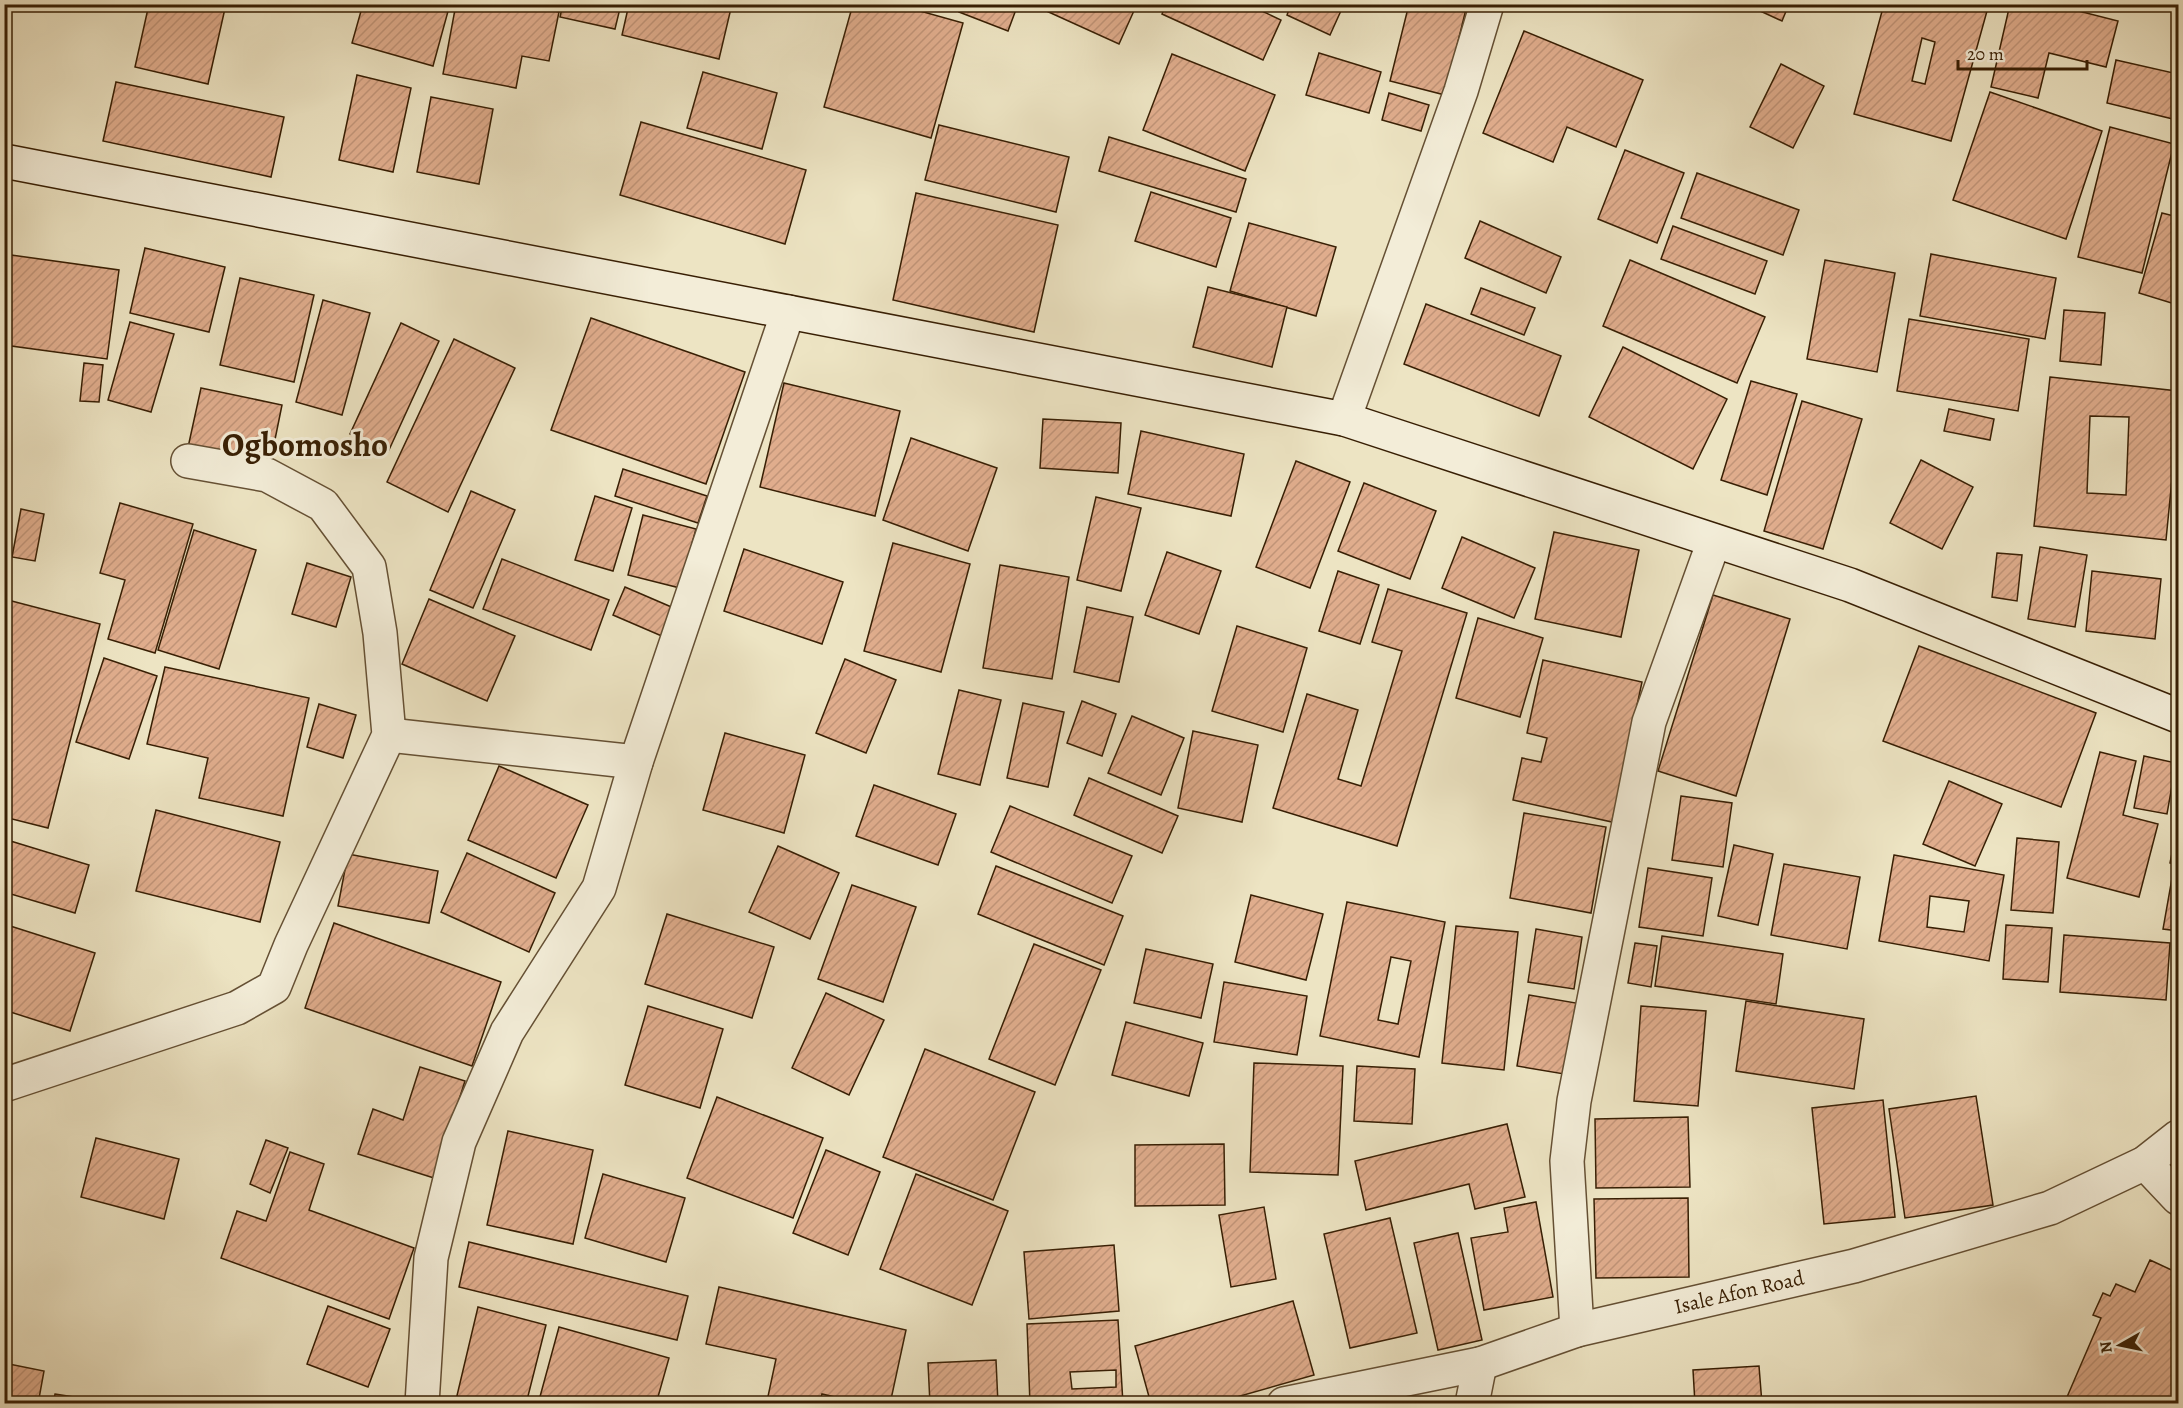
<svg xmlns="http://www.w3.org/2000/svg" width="2183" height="1408" font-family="Alegreya,serif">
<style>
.building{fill:url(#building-hatch);stroke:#381f04;stroke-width:1.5;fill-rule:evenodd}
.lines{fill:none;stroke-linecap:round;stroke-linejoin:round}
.minor-casing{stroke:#655034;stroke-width:36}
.secondary-casing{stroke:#381f04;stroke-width:36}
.minor{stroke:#f3edd8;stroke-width:33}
.secondary{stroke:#f3edd8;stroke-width:33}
.labels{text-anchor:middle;stroke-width:6;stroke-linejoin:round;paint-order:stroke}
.street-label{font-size:21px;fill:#381f04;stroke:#f3edd8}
.town-label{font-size:33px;font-weight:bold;fill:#381f04;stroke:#f3edd8}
</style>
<defs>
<pattern id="building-hatch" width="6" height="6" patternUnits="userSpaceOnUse" patternTransform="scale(1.5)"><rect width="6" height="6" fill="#e0ad8d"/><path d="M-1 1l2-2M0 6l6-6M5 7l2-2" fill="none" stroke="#c19478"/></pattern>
</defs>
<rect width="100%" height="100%" fill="#ede4c3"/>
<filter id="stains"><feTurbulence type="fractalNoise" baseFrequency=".00333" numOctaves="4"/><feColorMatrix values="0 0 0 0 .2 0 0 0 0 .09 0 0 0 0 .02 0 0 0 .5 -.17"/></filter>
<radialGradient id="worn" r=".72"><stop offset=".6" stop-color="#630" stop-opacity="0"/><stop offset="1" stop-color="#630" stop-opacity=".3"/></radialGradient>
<g class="building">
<path d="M149,4h77l-18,80 -73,-17z"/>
<path d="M363,4h87l-17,62 -81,-23z"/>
<path d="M456,4h67l36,8 -10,49 -27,-5 -6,32 -73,-14z"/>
<path d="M563,4h58l-6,25 -55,-12z"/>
<path d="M629,4h103l-13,55 -97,-24z"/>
<path d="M853,4h42l68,19 -32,115 -107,-31z"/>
<path d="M962,4h56l-10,27 -49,-19z"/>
<path d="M1031,4h106l-18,40z"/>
<path d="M1166,4h81l34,16 -18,40 -101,-46z"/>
<path d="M1291,4h53l-14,31 -43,-20z"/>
<path d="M1409,4l58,1 -22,90 -55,-14z"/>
<path d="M1745,4h44l-7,17z"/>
<path d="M1884,4h81l22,7 -36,130 -97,-27zM1922,38l13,4 -10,42 -13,-3z"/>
<path d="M2010,4h41l67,17 -12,46 -57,-14 -11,45 -47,-11z"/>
<path d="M1524,31l119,49 -27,67 -49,-20 -14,35 -70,-29z"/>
<path d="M1319,53l62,19 -12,41 -63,-18z"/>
<path d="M1172,54l103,41 -30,76 -102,-41z"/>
<path d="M2116,60l62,14v22l-5,23 -66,-16z"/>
<path d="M1781,64l43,22 -31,62 -43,-21z"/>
<path d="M703,72l74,21 -15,56 -75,-21z"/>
<path d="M357,75l54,13 -18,84 -54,-12z"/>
<path d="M116,82l168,35 -13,60 -168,-36z"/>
<path d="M1990,92l112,39 -36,108 -113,-39z"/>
<path d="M1389,93l40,12 -8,26 -39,-11z"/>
<path d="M431,97l62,12 -14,75 -62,-12z"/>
<path d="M641,122l165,48 -21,74 -165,-49z"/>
<path d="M939,125l130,32 -13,55 -131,-32z"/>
<path d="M2110,127l64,17 -32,129 -64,-16z"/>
<path d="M1109,137l137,42 -10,33 -137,-41z"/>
<path d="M1625,150l59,23 -27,70 -59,-24z"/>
<path d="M1697,173l102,37 -16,45 -102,-37z"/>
<path d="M1151,192l80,26 -15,49 -81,-26z"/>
<path d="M916,193l142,32 -24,107 -141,-32z"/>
<path d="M2162,213l16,4v88l-39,-12z"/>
<path d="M1480,221l81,36 -15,36 -81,-35z"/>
<path d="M1249,223l87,24 -20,69 -86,-25z"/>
<path d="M1673,226l94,35 -12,33 -94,-35z"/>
<path d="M145,248l80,19 -16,65 -79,-19z"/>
<path d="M4,254l115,16 -12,89 -103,-14z"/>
<path d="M1931,254l125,24 -11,61 -125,-23z"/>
<path d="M1630,260l135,57 -28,66 -134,-57z"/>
<path d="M1825,260l70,13 -18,99 -70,-13z"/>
<path d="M240,278l74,17 -20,87 -74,-17z"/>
<path d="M1208,287l79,20 -15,60 -79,-20z"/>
<path d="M1481,288l54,20 -11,27 -53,-21z"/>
<path d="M323,300l47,13 -28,102 -46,-13z"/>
<path d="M1426,304l135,52 -22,60 -135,-52z"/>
<path d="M2064,310l41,3 -4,52 -41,-4z"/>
<path d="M591,318l154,54 -39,112 -155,-54z"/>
<path d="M1909,319l120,20 -11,72 -121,-20z"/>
<path d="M130,322l44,12 -23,78 -43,-12z"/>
<path d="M401,323l38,18 -51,111 -38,-18z"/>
<path d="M454,339l61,29 -67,144 -61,-30z"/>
<path d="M1623,347l104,52 -34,70 -104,-52z"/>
<path d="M84,363l19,2 -4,37 -19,-1z"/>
<path d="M2050,377l128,14v27l-12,122 -132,-14zM2090,416l39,1 -3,78 -39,-2z"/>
<path d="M1751,381l46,13 -30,101 -46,-15z"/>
<path d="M784,383l116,28 -25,105 -115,-29z"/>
<path d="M201,388l81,17 -13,64 -82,-17z"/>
<path d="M1802,401l60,18 -39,130 -59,-18z"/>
<path d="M1949,409l45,10 -4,21 -46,-9z"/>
<path d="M1043,419l78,4 -3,50 -78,-5z"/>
<path d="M1141,431l103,23 -13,62 -103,-22z"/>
<path d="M911,438l86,30 -29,83 -85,-31z"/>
<path d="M1921,460l52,27 -31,62 -52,-26z"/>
<path d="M1296,461l54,21 -40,106 -54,-21z"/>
<path d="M623,469l84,27 -9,27 -83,-27z"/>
<path d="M1364,483l72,28 -26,68 -72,-28z"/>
<path d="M471,491l44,19 -42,98 -43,-18z"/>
<path d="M595,496l37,12 -19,63 -38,-11z"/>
<path d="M1096,497l45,11 -20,83 -44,-11z"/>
<path d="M120,503l73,21 -38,129 -47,-14 17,-59 -25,-7z"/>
<path d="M21,509l23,5 -9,47 -23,-4z"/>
<path d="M643,515l53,14 -16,59 -52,-13z"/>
<path d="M194,530l62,20 -37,119 -61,-19z"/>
<path d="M1554,532l85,18 -18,87 -86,-18z"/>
<path d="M1462,537l73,31 -21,50 -72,-30z"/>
<path d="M893,543l77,21 -29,108 -77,-21z"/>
<path d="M2040,547l47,8 -12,72 -47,-8z"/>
<path d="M744,549l99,33 -21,62 -98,-33z"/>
<path d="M1167,552l54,19 -22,63 -54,-19z"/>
<path d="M1997,553l25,2 -5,46 -25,-4z"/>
<path d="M502,559l107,41 -18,50 -108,-41z"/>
<path d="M307,563l44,14 -15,50 -44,-13z"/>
<path d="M1000,565l69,12 -17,102 -69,-11z"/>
<path d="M1338,571l41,14 -19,59 -41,-13z"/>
<path d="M2092,571l69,8 -6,60 -69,-8z"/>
<path d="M625,587l51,22 -12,28 -51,-22z"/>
<path d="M1388,589l79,24 -70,233 -124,-38 34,-114 51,16 -20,69 23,7 41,-135 -30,-9z"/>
<path d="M1713,595l77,24 -54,177 -78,-25z"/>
<path d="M4,599l96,25 -52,204 -44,-11z"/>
<path d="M429,599l86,37 -28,65 -85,-37z"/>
<path d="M1087,607l46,10 -14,65 -45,-10z"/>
<path d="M1478,618l65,20 -23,79 -64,-19z"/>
<path d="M1237,626l70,22 -24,84 -71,-21z"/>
<path d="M1919,646l177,67 -35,94 -178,-66z"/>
<path d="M104,658l53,18 -28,83 -53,-17z"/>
<path d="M845,659l51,21 -30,73 -50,-20z"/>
<path d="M1543,660l99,22 -30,140 -99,-22 9,-42 19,4 6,-24 -20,-5z"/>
<path d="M165,667l144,31 -26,118 -84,-18 9,-40 -61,-14z"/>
<path d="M959,690l42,10 -21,85 -42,-11z"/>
<path d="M1082,701l34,13 -14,42 -35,-13z"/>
<path d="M1023,703l41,9 -16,75 -41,-9z"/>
<path d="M319,704l37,11 -13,43 -36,-11z"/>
<path d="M1132,716l52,22 -23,57 -53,-22z"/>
<path d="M1193,731l65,14 -16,77 -64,-14z"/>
<path d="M725,733l80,22 -21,78 -81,-23z"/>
<path d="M2100,752l36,9 -13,54 35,9 -19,73 -72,-19z"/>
<path d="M2144,756l32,7 -9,51 -33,-6z"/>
<path d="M499,766l89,39 -32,73 -88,-38z"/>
<path d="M1089,778l89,38 -16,37 -88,-38z"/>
<path d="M1949,781l53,23 -27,62 -52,-22z"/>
<path d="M874,785l82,29 -18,51 -82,-29z"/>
<path d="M1681,796l51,7 -9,64 -51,-7z"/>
<path d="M1010,806l122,50 -20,47 -121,-51z"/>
<path d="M156,810l124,32 -20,80 -124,-31z"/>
<path d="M1524,813l82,14 -15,86 -81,-15z"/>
<path d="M2178,823v42l-8,-2z"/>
<path d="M2017,838l42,4 -6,71 -42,-3z"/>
<path d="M4,839l85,26 -14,48 -71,-21z"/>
<path d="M1734,845l39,9 -15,71 -40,-9z"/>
<path d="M778,846l61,27 -29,66 -61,-27z"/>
<path d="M467,853l88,40 -26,59 -88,-40z"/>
<path d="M348,854l90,17 -9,52 -91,-17z"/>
<path d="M1894,855l110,20 -15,86 -110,-20zM1930,896l39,5 -5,31 -37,-5z"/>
<path d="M1784,864l76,13 -13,72 -76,-14z"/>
<path d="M996,866l127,50 -19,49 -126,-51z"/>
<path d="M1648,868l64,10 -9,58 -64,-9z"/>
<path d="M2172,878l6,1v52l-15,-2z"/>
<path d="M852,885l64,22 -33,95 -65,-23z"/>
<path d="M1251,895l72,19 -17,66 -71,-18z"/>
<path d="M1347,902l98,20 -26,135 -99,-21zM1391,957l20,4 -13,63 -20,-4z"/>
<path d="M667,914l107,33 -22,71 -107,-34z"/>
<path d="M334,923l167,59 -29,84 -167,-58z"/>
<path d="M4,924l91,29 -25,78 -66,-21z"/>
<path d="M2006,925l46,3 -4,54 -45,-3z"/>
<path d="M1456,926l62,6 -14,138 -62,-7z"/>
<path d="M1536,929l46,8 -8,52 -46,-7z"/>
<path d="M2064,935l106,8 -4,57 -106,-8z"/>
<path d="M1662,936l121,18 -7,50 -121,-18z"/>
<path d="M1635,943l22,3 -6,41 -23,-4z"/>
<path d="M1034,944l67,26 -46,115 -66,-26z"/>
<path d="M1146,949l67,15 -12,54 -67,-15z"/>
<path d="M1224,982l83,14 -10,59 -83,-13z"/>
<path d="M826,993l58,27 -35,75 -57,-27z"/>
<path d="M1529,995l47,8 -12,71 -47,-8z"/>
<path d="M1746,1001l118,18 -10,70 -118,-18z"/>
<path d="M648,1006l75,23 -23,79 -75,-23z"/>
<path d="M1641,1006l65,5 -8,95 -64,-5z"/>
<path d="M1126,1022l77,21 -14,53 -77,-21z"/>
<path d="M925,1049l110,43 -42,108 -110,-43z"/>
<path d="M1254,1063l89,3 -5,109 -88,-3z"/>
<path d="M1357,1066l58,3 -3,55 -58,-3z"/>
<path d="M420,1067l45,14 -31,97 -76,-24 15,-45 30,11z"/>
<path d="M1976,1096l17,109 -88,13 -16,-109z"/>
<path d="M717,1097l106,41 -30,80 -106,-40z"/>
<path d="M1883,1100l12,117 -71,7 -12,-116z"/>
<path d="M1688,1117l2,70 -94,1 -1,-69z"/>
<path d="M1507,1124l18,73 -50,12 -6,-25 -103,26 -11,-49z"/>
<path d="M508,1131l85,19 -20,94 -86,-19z"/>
<path d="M96,1138l83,21 -15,60 -83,-22z"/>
<path d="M266,1140l22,8 -18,45 -20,-9z"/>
<path d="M1224,1144l1,61 -90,1v-61z"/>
<path d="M826,1150l54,22 -32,83 -55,-22z"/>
<path d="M290,1152l34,12 -15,46 105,38 -25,71 -168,-61 16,-47 29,10z"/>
<path d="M603,1174l82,24 -19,64 -81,-24z"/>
<path d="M916,1174l92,37 -36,94 -92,-36z"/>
<path d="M1688,1198l1,79 -93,1 -2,-79z"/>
<path d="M1536,1202l17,95 -69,13 -13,-72 37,-6 -4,-24z"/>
<path d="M1264,1207l12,72 -45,8 -12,-72z"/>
<path d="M1390,1218l27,115 -67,15 -26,-114z"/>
<path d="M1458,1233l24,107 -44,10 -24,-107z"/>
<path d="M469,1242l219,54 -11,44 -218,-53z"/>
<path d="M1114,1245l5,66 -90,8 -5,-67z"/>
<path d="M2150,1260l28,13v131h-114l37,-86 -8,-3 10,-22 7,3 6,-12 19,8z"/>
<path d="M719,1287l187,43 -16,74h-26l-42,-10 -3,10 -52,-3 9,-42 -70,-15z"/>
<path d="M1293,1301l21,74 -102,29h-61l-16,-58z"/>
<path d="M328,1306l62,23 -22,58 -61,-23z"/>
<path d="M478,1307l68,18 -20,79h-71z"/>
<path d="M1118,1320l5,84h-93l-3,-80zM1116,1370v17l-44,2 -2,-17z"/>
<path d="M559,1327l110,31 -13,46h-118z"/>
<path d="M996,1360l2,44h-68l-2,-41z"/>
<path d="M4,1363l40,8 -6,33h-34z"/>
<path d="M1759,1366l3,38h-67l-2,-34z"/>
<path d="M55,1394l63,10h-65z"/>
</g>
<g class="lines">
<g class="minor-casing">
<g id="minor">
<path d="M1344,419l117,-328 26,-87"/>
<path d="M389,735l247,27"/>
<path d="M4,1085l233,-77 37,-21 17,-42 98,-210 -9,-102 -11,-66 -46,-62 -56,-30 -79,-14"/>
<path d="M2145,1163l33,35"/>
<path d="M1577,1330l-10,-169 7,-60 75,-379 65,-181"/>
<path d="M422,1404l9,-146 28,-116 48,-110 92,-144 37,-126 152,-450"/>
<path d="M1284,1404l196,-40 97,-34 277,-64 196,-58 95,-45 33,-26"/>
<path d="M1472,1404l8,-40"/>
</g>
</g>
<g class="secondary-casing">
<path id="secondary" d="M4,161l1340,258 506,166 328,131"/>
</g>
<use href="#minor" class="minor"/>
<use href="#secondary" class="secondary"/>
</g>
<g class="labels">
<g class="street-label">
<text transform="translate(1739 1292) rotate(-13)" y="7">Isale Afon Road</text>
</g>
<g class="town-label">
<text x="305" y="456">Ogbomosho</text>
</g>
</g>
<rect width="2183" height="1408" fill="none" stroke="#ede4c3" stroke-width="24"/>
<rect x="6" y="6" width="2171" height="1396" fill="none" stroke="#381f04" stroke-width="3"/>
<rect x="12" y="12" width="2159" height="1384" fill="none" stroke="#381f04" stroke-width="1.5"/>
<g transform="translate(2120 1345) rotate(261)" stroke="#f3edd8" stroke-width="4.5" paint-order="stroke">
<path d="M0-4.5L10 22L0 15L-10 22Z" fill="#381f04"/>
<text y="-9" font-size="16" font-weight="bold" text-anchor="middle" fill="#381f04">N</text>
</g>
<path d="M1958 60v9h129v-9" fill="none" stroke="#381f04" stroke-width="3"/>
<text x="1967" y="60" font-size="18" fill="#381f04" stroke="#f3edd8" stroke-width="4.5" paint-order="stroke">20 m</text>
<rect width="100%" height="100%" filter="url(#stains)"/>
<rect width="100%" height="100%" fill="url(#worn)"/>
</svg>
